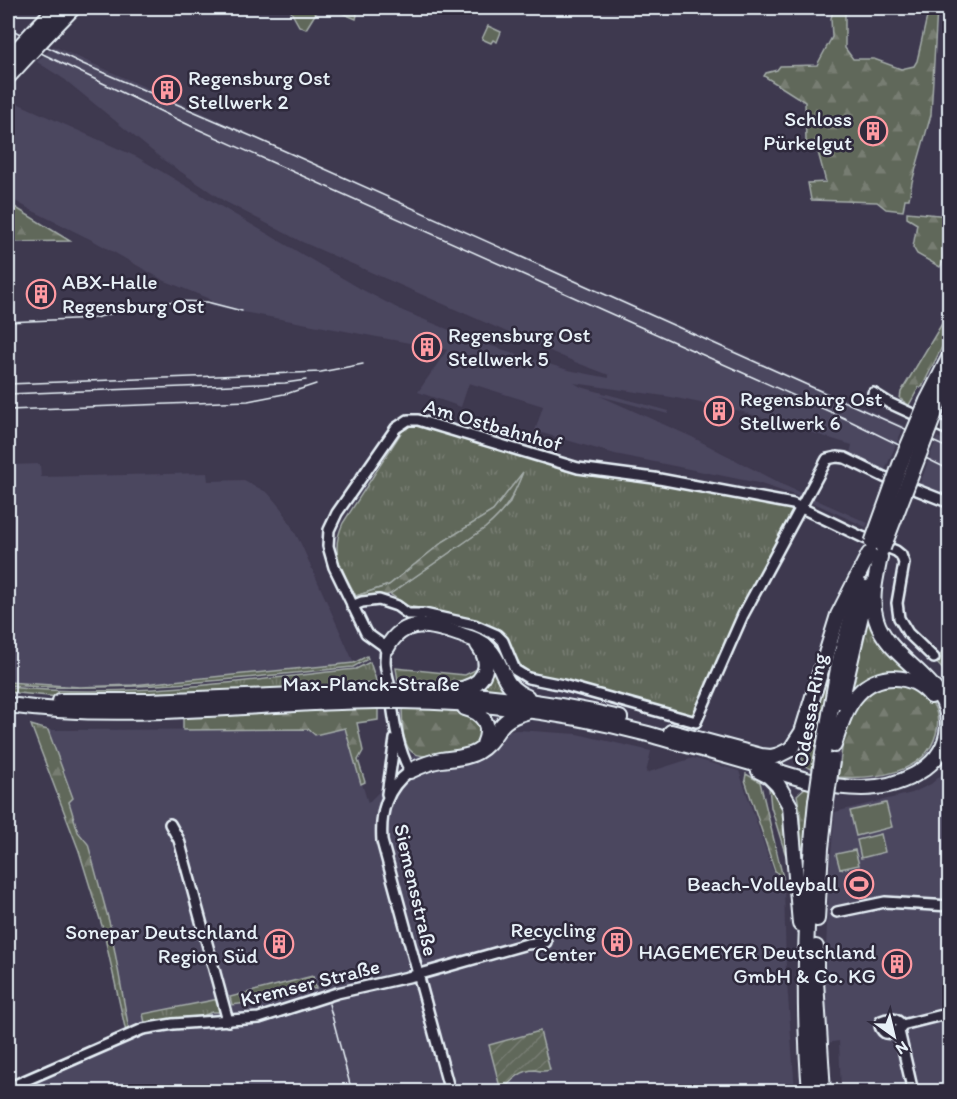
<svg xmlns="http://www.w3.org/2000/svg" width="957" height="1099" font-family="Itim,sans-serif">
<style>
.built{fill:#4b465f}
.grass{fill:url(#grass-tufts);stroke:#a4aca9;stroke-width:1.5}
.forest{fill:url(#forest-firs);stroke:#a4aca9;stroke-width:1.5}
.garden{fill:url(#garden-furrows);stroke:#a4aca9;stroke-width:1.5}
.pitch{fill:#60675a;stroke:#a4aca9;stroke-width:1.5}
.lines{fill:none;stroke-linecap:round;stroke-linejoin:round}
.minor-casing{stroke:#e8f1f8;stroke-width:14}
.highway-casing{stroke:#e8f1f8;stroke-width:18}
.minor{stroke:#2f2a3d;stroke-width:9}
.highway{stroke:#2f2a3d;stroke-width:14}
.rail{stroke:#e8f1f8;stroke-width:1.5}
.highway-bridge-casing{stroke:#e8f1f8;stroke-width:18;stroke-linecap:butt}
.highway-bridge{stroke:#2f2a3d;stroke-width:14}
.labels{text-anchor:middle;stroke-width:5;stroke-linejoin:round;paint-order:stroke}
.poi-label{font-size:21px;fill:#e8f1f8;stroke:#2f2a3d;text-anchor:end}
.street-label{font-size:21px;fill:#e8f1f8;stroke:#2f2a3d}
</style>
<defs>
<pattern id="grass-tufts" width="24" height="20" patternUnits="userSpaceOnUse" patternTransform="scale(1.5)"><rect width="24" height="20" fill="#60675a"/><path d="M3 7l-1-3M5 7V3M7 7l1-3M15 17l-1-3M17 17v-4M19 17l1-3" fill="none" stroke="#777d72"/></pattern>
<pattern id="forest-firs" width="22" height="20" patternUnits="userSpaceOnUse" patternTransform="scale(1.5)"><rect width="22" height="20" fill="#60675a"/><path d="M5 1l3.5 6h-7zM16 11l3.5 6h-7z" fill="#777d72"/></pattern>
<pattern id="garden-furrows" width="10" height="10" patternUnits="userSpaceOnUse" patternTransform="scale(1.5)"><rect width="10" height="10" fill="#60675a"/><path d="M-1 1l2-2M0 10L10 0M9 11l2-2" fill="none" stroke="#777d72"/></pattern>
</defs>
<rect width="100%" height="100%" fill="#3e394f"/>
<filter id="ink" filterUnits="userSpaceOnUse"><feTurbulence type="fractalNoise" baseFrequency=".0167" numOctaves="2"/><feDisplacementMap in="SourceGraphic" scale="12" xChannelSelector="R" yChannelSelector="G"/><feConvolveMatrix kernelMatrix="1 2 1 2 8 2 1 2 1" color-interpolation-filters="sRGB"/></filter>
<g filter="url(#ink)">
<g class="built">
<path d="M53,46l851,380 -19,44 -35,-17 2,-8 -112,-34 -69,-14 -97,-14 7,4 88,24 -1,3 -68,-18 92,41 89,47 87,39 -2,4 -63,-29 -45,-15 -143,-29 -80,-23 8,-25 -74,-23 -8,24 -43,-15 29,-42 -237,-44 1,-5 -4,-3 -44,-18 -69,-39 -61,-30 -25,-14v-98l129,58 224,132 42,22 76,31 89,28 41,8v-3l-34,-13 -275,-121 -76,-40 -62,-42 -98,-80 -27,-17z"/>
<path d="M937,437l12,6v58l-30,-15z"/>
<path d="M40,464l1,13 166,-4 1,8 36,-1 24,13 15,18 18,33 53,119 -221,22 -53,2 -72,-5v-217z"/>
<path d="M345,728l23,75 47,-48 12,2 56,-25 35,-2 59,4 74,17 -5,22 47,-15 46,13 34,100 11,13 2,85 9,122 -787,1 118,-60 -16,-107 -22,-81 -10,-12 -9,-30 4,-5 -25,-67 260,-1 7,6z"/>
<path d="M949,768v323h-108l-2,-50 -12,2 -3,-44 5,-123 6,-64 77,-19 19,-9z"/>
</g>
<g class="grass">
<path d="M414,424l10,1 161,48 67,8 137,26 5,5c-36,67 -72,133 -100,205l-53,-12 -117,-35 -10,-15 -6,-16 -11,-10 -36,-13 -53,-10 -18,-12 95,-66 24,-24 13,-30 -29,37 -49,30 -55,44 -33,11c-14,-27 -27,-43 -13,-73l63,-98z"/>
<path d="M867,610l60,73 -78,17 3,-30z"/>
<path d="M367,656l1,3 -15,8c-116,12 -230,26 -345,18v-3l72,5 53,-2 221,-22z"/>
<path d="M488,658l22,34 -35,-3z"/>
<path d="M370,662l7,21 -137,10 -181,4 -51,-5v-5c116,12 233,-6 348,-18z"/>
<path d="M313,976l3,13 -12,-2 -42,14 -30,4 -2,-8z"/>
<path d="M219,999l2,13h-9l-21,9 -46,2 -2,-9z"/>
</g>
<g class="forest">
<path d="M289,8h30l-13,21 -7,-3z"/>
<path d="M330,8h25l2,7 -1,4z"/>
<path d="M834,8h11v40l8,11h21l27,10 13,-3 3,-5 12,-53h8l-6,107 -19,67 -3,17h-4l-2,12 -17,-2 -9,-7 -66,-2 -3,-17 18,-1 -8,-30 -12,-11 -1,-39 -41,-26 2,-3 11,-3 3,-4 37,-1 15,-28 -1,-19z"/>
<path d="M488,26l13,6 -4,10 -4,-2 -2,3 -9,-4z"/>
<path d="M8,203l62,38 -62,1z"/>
<path d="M907,212l42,4v35l-9,16 -23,-13 -4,-7 4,-23 -10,-6z"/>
<path d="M949,312v21l-27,54h-3l-10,18 -9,-6 1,-7z"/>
<path d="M523,472c-10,25 -17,39 -38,56l-95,66 -9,3 -25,-1 33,-11 55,-44 49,-30z"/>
<path d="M843,614h4l-21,90 -12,66 -9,-4 -3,-7 34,-127z"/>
<path d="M483,666l-1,7 -20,11 -64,-3 -2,-13 69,7z"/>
<path d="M907,682c7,6 20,13 25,21 6,8 7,21 4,31 -11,41 -63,45 -98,43l7,-49 7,-21 22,-21z"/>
<path d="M418,707l53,6 12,12c-2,8 -2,15 -10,21 -11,8 -54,16 -63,4 -9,-11 -7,-28 -8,-42z"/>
<path d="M378,708v12l-21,3 6,28 -5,9 7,22 -4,2 -16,-56 -30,7 -7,-6 -125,1v-15z"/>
<path d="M31,725l17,5 25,68 -4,4 9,30 10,12 22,81 19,105 -3,2 -23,-103 -24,-78z"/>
<path d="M746,774l14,8 23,96 -8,-7 -30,-91z"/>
<path d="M768,778l14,22 9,54 -5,2 -15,-49z"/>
<path d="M807,786h5l-7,80 -4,-2 -1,-53 -3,-16z"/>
</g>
<g class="garden">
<path d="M949,635l1,41h-1l-12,-13z"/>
<path d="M540,1031l10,39c-6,2 -9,1 -15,0 -13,0 -21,8 -29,17l1,4h-6l-12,-46z"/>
</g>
<g class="pitch">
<path d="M886,803l6,24 -36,9 -6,-25z"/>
<path d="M881,834l4,18 -24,6 -4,-18z"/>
<path d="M855,850l4,15 -19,4 -4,-15z"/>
<path d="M861,873l5,18 -9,3 -5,-18z"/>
</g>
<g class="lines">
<g class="minor-casing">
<g id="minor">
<path d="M873,393l16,10 61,28"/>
<path d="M352,606l10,-4 17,-2 18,6 11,8h16l50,11 23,10 6,6 12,29 13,8 35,7 133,37 47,-107 84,-156 10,-2 8,1 39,19 66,26"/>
<path d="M387,794l8,-55"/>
<path d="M170,824l9,16 49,181"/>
<path d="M837,912l48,-10 65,4"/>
<path d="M902,1025c-5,-7 -13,-8 -21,-4 -2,5 0,9 4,12l9,1 7,-6 1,-3 48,-12"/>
<path d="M899,1031l14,61"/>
<path d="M8,1088l135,-59 30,-5 86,-6 78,-25 80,-18 110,-31 19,-2"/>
<path d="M450,1092l-68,-251c-2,-29 4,-52 28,-70 -14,-26 -16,-53 -20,-82 -2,-15 -8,-26 -3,-41l-21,-15 -32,-66 -6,-21 1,-16 8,-17 59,-85 12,-8h10l160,48 76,10 139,26 69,33 34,14 5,4 3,8 -7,40 2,15 9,15 26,25"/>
</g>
</g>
<g class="highway-casing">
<g id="highway">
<path d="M32,33l24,-25"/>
<path d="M43,39l30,-31"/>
<path d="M927,401l23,-45"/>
<path d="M938,405l12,-26"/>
<path d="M387,648c17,-32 45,-23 72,-14 10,4 22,6 29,14 18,18 10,36 39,49"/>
<path d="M456,690c26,-3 39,-23 22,-45"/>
<path d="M399,692c75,0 148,9 221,26"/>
<path d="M60,701h90l218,-9"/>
<path d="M401,701c82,1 168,12 247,33 38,11 76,21 113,32 34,11 65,22 101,22 34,0 78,-17 85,-54 10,-54 -58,-70 -71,-115 -6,-20 0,-42 4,-62"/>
<path d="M841,702l21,-91 8,-24"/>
<path d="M8,705c122,17 246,-3 369,-4"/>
<path d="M465,708c19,5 27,18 19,36"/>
<path d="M671,732l90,24 10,1 8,-2 12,-6 11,-17 36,-117 31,-61"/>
<path d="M834,745c6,-18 11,-37 24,-51 20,-22 55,-21 73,2"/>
<path d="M822,759l17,-96 21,-78"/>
<path d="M410,771c10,-5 20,-9 31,-11 12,-2 26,-2 36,-8 24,-14 15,-31 49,-40"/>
<path d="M759,771l10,5 9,9 12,21 10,118"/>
<path d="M817,919l4,-71 5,-46"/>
<path d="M816,947v34l7,111"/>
<path d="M810,1092c-8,-97 -4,-195 6,-291"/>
</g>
</g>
<use href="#minor" class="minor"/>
<use href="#highway" class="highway"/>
<g class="rail">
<path d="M8,28l75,36 175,75 692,310"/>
<path d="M8,37l185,90 651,291 106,52"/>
<path d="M8,322l87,-4 50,-13 31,-4 31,1 35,9"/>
<path d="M8,384l313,-12 42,-8"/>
<path d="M8,394l277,-11 21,-3"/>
<path d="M8,410l240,-9 41,-8 27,-9"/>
<path d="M329,1004l23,88"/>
</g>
<g class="highway-bridge-casing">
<g id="highway-bridge">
<path d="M8,59l24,-26"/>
<path d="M8,77l35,-38"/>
<path d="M872,543l28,-78 27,-64"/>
<path d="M883,548l55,-143"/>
<path d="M375,691l24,1"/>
<path d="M377,701h24"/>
<path d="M816,801l6,-42"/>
<path d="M826,802l6,-41"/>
</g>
</g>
<use href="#highway-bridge" class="highway-bridge"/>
</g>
</g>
<defs>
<g id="building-ring" transform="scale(1.5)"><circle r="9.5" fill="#2f2a3d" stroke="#ff9aa2" stroke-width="1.5"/><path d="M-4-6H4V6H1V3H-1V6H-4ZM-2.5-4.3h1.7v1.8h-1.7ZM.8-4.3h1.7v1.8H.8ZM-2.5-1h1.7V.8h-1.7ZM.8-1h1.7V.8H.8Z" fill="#ff9aa2"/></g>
<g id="stadium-ring" transform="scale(1.5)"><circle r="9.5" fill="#2f2a3d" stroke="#ff9aa2" stroke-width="1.5"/><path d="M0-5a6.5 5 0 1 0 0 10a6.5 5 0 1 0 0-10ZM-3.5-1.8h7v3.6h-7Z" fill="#ff9aa2"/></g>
</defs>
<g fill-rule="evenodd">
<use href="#building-ring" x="167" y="90"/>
<use href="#building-ring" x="873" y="131"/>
<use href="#building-ring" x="41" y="294"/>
<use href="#building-ring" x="427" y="347"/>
<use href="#building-ring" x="719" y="411"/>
<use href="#stadium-ring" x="859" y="884"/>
<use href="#building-ring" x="617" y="942"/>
<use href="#building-ring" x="279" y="944"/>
<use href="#building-ring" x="897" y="964"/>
</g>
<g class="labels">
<g class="poi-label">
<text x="188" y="85" text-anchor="start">Regensburg Ost<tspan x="188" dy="24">Stellwerk 2</tspan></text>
<text x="852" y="126">Schloss<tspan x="852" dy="24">Pürkelgut</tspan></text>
<text x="62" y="289" text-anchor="start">ABX-Halle<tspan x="62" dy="24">Regensburg Ost</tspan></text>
<text x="448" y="342" text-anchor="start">Regensburg Ost<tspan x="448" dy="24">Stellwerk 5</tspan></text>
<text x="740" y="406" text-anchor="start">Regensburg Ost<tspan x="740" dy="24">Stellwerk 6</tspan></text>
<text x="838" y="891">Beach-Volleyball</text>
<text x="596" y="937">Recycling<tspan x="596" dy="24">Center</tspan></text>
<text x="258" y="939">Sonepar Deutschland<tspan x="258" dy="24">Region Süd</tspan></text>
<text x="876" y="959">HAGEMEYER Deutschland<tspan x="876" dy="24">GmbH &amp; Co. KG</tspan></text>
</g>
<g class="street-label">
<text transform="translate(493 425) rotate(16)" y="7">Am Ostbahnhof</text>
<text x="371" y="691">Max-Planck-Straße</text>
<text transform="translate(810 710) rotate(-80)" y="7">Odessa-Ring</text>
<text transform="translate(416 890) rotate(77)" y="7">Siemensstraße</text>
<text transform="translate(310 983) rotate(-14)" y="7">Kremser Straße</text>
</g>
</g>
<rect width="957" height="1099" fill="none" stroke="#2f2a3d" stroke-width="30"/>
<rect x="15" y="15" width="927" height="1069" fill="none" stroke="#e8f1f8" stroke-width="2" filter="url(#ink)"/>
<g transform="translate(894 1036) rotate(146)" stroke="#2f2a3d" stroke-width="4.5" paint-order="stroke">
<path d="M0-4.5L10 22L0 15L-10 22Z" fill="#e8f1f8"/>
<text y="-9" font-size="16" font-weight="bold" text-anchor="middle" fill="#e8f1f8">N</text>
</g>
</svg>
